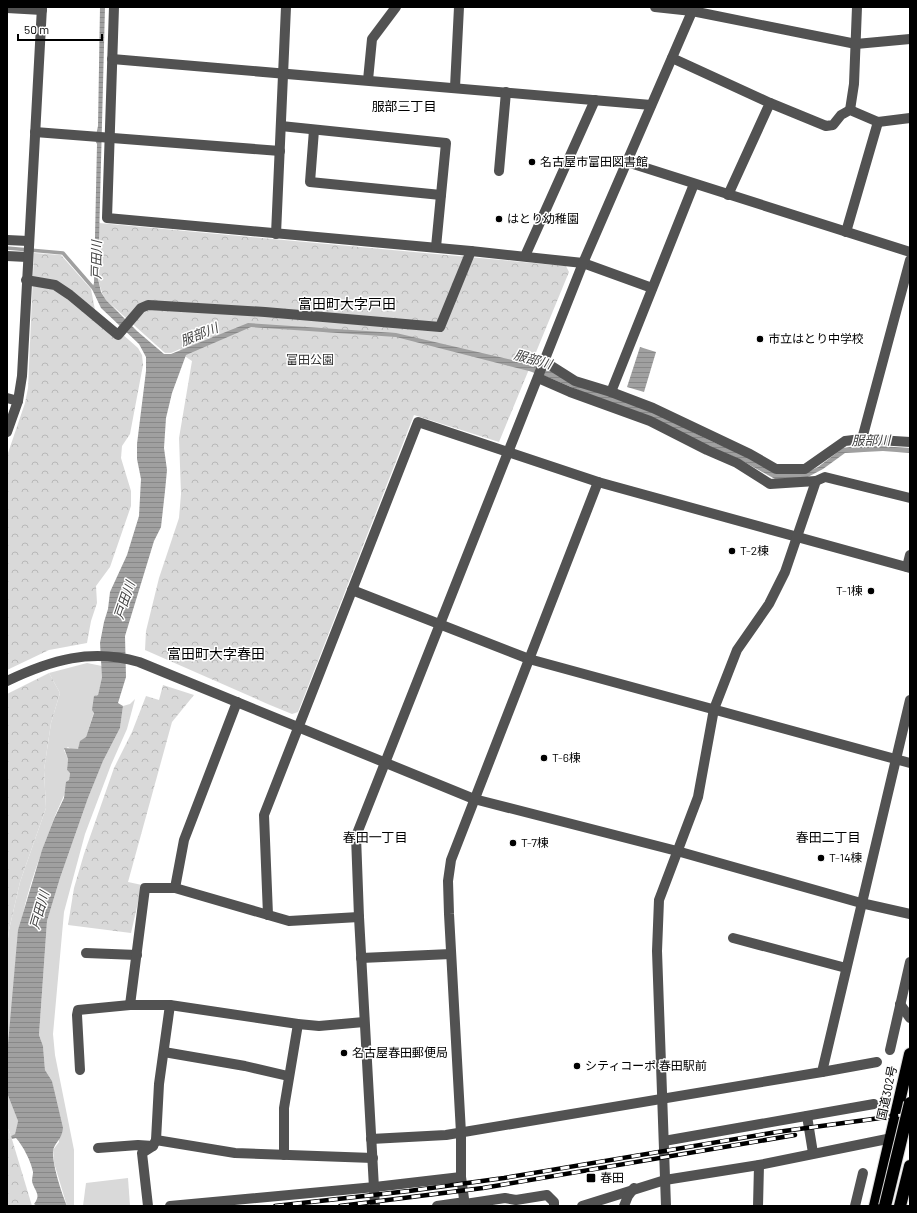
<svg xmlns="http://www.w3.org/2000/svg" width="917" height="1213" font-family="Barlow,'Noto Sans JP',sans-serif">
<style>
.green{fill:#d9d9d9}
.park{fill:url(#park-crowns)}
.water{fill:url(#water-rules)}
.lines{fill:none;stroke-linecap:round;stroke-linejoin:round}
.stream{stroke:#a0a0a0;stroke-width:3.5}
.highway-casing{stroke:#dbdbdb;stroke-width:14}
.minor{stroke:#525252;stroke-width:10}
.highway{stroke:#000;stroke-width:12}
.rail-casing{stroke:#000;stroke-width:4.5}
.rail{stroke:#fff;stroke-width:3;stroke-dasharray:9;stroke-linecap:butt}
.highway-bridge-casing{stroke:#dbdbdb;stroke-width:14;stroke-linecap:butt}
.highway-bridge{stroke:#000;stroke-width:12}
.poi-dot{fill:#000;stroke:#fff;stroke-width:1.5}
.labels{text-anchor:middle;stroke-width:3;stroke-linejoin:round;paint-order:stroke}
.poi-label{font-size:12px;fill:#000;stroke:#fff;text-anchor:start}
.park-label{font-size:12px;fill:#303030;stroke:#fff}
.street-label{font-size:12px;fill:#000;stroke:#fff}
.neighbourhood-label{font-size:13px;fill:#000;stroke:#fff}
.water-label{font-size:13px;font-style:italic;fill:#414141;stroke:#fff}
.quarter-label{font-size:14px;fill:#000;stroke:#fff}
</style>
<defs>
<pattern id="park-crowns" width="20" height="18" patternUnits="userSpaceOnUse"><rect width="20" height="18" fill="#d9d9d9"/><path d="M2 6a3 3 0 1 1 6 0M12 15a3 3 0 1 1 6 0" fill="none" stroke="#b8b8b8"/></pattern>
<pattern id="water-rules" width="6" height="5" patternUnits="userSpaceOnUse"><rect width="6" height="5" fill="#a0a0a0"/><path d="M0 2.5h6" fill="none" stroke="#888"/></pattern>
</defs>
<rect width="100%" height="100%" fill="#fff"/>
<g class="green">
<path d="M87,663l15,3v11l-4,18h-2l-2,17 -8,25 -8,12 -6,1 -4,-3 -4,3 4,9 -1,11 3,3c-2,18 -11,32 -17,48 -10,27 -21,56 -28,84 -13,49 -10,101 -18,151v-109l2,-17 11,-48 26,-74 -2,-38 7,-47 9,-30 -11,-20z"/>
<path d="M135,699l-8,30 -16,36 -26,69 -21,78 -11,122 2,21 19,95v56h-7l-13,-43 -1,-13 6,-8 -4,-45 -3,-16 -7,-11 -2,-24 -4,-11 8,-114 13,-43 28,-80 15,-37 17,-33 3,-22 7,-2z"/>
<path d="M7,1093l11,28 -3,13 -4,2 -4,-10z"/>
<path d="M128,1178l2,28h-47l3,-23z"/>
</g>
<g class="park">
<path d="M99,223l467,43 3,6 -70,170 -85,-27 -116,297 -6,2 -22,-9 -125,-55 1,-19 13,-53 20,-60 2,-24 -2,-56 13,-77 -9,-6 -3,-6 -9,4h-6l-59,-53c-14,-22 -8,-53 -7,-77z"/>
<path d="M34,253l27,2 30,34 4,21 43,38 4,7 1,10 -13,69 -8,12 -1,12 10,33v15l-21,61 -14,19 1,17 -6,18 -4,22 -38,7 -42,20v-214l18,-53 3,-15z"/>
<path d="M49,673l11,20 -9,30 -7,47 2,38 -26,74 -11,48 -2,17v-253z"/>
<path d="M163,685l31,10 -22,27 -44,160 14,3 -11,48 -63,-8 6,-37 10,-34 30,-86 18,-36 14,-36 13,4z"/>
<path d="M7,1126l4,10 21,70h-25z"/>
</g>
<g class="water">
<path d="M100,7h5l-7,272 3,13 5,8 31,31 27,23h7l77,-31 148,10 155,36 100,42 60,30 37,16 28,17h27l15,-7 25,-19 21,-3 46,3v5l-27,-2 -38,2 -22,16 -19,10h-29l-36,-20 -189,-81 -21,-7 -133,-34 -145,-10 -65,28 -14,38 -6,25 -2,30 3,22 -2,21 -4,36 -7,14 -29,95 1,41 -8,26 5,3 -3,22 -17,33 -15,37 -28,80 -13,43 -8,114 4,11 2,24 7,11 11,47c-1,12 -9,15 -10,23 -1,13 9,43 14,55h-30l-3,-2c8,-10 0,-13 -2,-23 0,-3 1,-6 1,-9 -2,-11 -10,-26 -17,-34l-4,1 -1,-3 4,-2 3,-13 -11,-28v-37l11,-126 24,-80 12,-31 10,-21 2,-16 3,-2 1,-7 -3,-3 1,-11 -4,-11 14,1 2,-8 6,-4 8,-24 -2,-3 2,-14 4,-1 4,-18 -2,-34 4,-21 4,-13 2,-17 17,-37 12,-39 2,-37 -4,-20v-15l9,-73v-14l-7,-13 -38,-36 -9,-19 2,-6 3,-139 -2,-4 3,-14z"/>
<path d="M640,347l16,5 -12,40 -17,-5z"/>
</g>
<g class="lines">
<path class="stream" d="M7,248l56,5 32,37"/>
<g class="highway-casing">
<g id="highway">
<path d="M875,1206l35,-152"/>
<path d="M900,1206l10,-40"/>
</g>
</g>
<g class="minor">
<path d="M114,7l-7,211 364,33 112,12 69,25"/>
<path d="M655,7l37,4 164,33 54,-5"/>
<path d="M7,8l35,2"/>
<path d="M672,58l98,45"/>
<path d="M112,59l539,46"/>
<path d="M368,80l4,-41 24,-32"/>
<path d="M455,87l4,-80"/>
<path d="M850,110l4,-26 3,-77"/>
<path d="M281,126l165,17 -10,104"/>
<path d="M314,130l-4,52 131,13"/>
<path d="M35,132l245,19"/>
<path d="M627,162l283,90"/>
<path d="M499,171l7,-79"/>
<path d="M728,195l42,-92 56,23 7,-1 8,-10 9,-5 28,12 32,-4"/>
<path d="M846,232l32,-110"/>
<path d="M276,234l10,-227"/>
<path d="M7,240l21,1"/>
<path d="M7,256l20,1"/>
<path d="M525,256l70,-156"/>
<path d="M26,280l29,5 15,10 48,40 23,-27 7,-3 117,7 175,15 31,-76"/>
<path d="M545,362l30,19 36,11 42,16 97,46 26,15h29l40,-28 17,-2 48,3"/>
<path d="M538,378l32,14 80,29 57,29 30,13 33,21 46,-3"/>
<path d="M611,392l83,-208"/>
<path d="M7,398l11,3"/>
<path d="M7,432l11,-31 4,-25 20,-369"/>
<path d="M862,439l48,-179"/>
<path d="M907,567l3,-12"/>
<path d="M352,590l177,69 381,104"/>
<path d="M7,681c44,-21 84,-33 132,-19l335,137 203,52 184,52 49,11"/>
<path d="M175,888l9,-48 53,-138"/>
<path d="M268,915l-4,-100 154,-393 180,60 312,86"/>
<path d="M733,938l113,30"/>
<path d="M86,953l51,2"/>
<path d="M361,958l90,-4"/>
<path d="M900,1004l10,14"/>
<path d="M170,1005l128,19 21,2 45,-4"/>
<path d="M890,1050l20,-88"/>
<path d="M164,1052l81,14 43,10"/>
<path d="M80,1070l-3,-55 1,-5 52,-5"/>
<path d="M822,1072l55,-10"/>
<path d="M807,1116l6,37"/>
<path d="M371,1139l75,-4 376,-63 88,-372"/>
<path d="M156,1140l79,13 138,5"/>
<path d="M664,1141l210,-37"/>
<path d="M98,1148l40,-3 15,1"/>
<path d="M284,1155v-47l14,-84"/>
<path d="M465,1204l40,-6 11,2 31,-5 7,7v4"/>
<path d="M148,1206l-6,-53 11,-7 3,-6 3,-56 11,-79h-40l15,-117h30l114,33 70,-4"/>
<path d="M170,1206l205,-19 86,-10"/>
<path d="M375,1206l-16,-289 -3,-81 227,-573 111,-256"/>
<path d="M437,1206l28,-4"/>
<path d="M465,1206l-4,-29v-44l-12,-219 -1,-33 3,-21 147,-378"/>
<path d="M582,1206l83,-26 94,-15 133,-27 18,-7"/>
<path d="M624,1206l4,-10 6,-8"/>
<path d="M666,1206l-9,-255 2,-51 39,-103 16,-88 23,-59 32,-46 16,-32 31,-91 9,-4 85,21"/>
<path d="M758,1206l1,-41"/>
<path d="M855,1206l8,-33"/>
</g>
<use href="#highway" class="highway"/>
<g class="rail-casing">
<g id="rail">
<path d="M275,1206l134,-15 95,-13 273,-46 133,-18"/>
<path d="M340,1206l143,-18 312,-53"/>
</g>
</g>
<use href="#rail" class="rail"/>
<g class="highway-bridge-casing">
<path id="highway-bridge" d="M885,1206l25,-103"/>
</g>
<use href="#highway-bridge" class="highway-bridge"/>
</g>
<g class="poi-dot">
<circle cx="532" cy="162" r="4"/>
<circle cx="499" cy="219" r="4"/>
<circle cx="760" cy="339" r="4"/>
<circle cx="732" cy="551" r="4"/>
<circle cx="871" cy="591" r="4"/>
<circle cx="544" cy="758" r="4"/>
<circle cx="513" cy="843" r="4"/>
<circle cx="821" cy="858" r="4"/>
<circle cx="344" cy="1053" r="4"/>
<circle cx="577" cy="1066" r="4"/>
<rect x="586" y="1173" width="10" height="10" rx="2"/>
</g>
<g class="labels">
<g class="poi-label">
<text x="540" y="166">名古屋市富田図書館</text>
<text x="507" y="223">はとり幼稚園</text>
<text x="768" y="343">市立はとり中学校</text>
<text x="740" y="555">T-2棟</text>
<text x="863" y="595" text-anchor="end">T-1棟</text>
<text x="552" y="762">T-6棟</text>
<text x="521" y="847">T-7棟</text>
<text x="829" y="862">T-14棟</text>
<text x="352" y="1057">名古屋春田郵便局</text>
<text x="585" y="1070">シティコーポ 春田駅前</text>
<text x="600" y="1182">春田</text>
</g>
<g class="park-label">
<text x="310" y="364">富田公園</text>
</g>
<g class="street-label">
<text transform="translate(887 1093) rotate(-78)" y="4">国道302号</text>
</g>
<g class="neighbourhood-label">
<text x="404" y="111">服部三丁目</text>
<text x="375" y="842">春田一丁目</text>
<text x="828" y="842">春田二丁目</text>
</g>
<g class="water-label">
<text transform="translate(96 260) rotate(-89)" y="5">戸田川</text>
<text transform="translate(199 334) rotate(-22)" y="5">服部川</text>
<text transform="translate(533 359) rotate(16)" y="5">服部川</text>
<text transform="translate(871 440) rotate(-1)" y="5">服部川</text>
<text transform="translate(124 600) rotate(-71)" y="5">戸田川</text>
<text transform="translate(39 910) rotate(-74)" y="5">戸田川</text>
</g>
<g class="quarter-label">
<text x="347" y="309">富田町大字戸田</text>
<text x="216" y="659">富田町大字春田</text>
</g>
</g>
<rect width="917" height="1213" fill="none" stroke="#000000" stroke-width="16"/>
<path d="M18 34v6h84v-6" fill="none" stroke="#000000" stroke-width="2"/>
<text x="24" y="34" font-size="12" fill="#000000" stroke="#ffffff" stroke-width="3" paint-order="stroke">50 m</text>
</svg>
